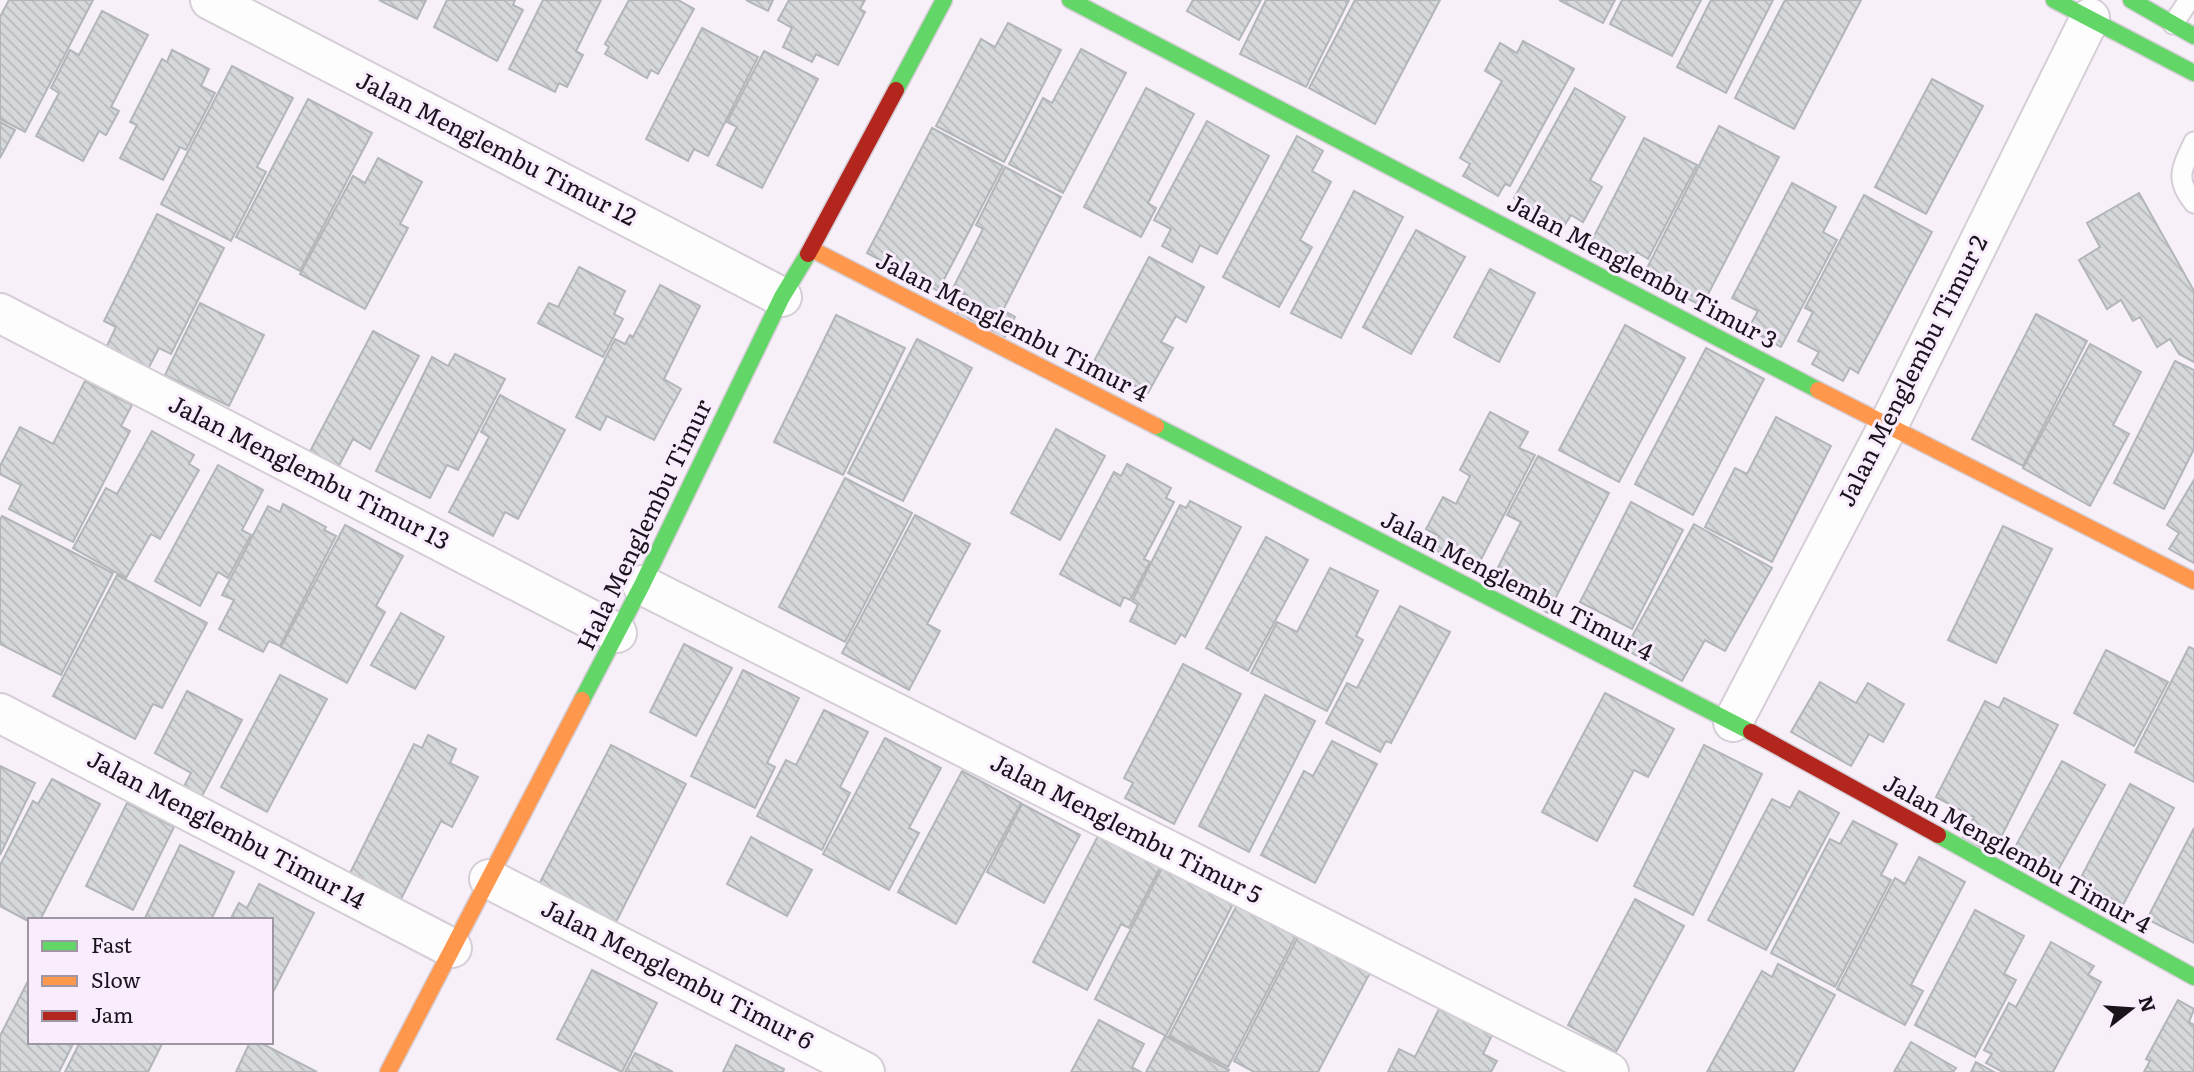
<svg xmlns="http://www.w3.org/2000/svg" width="2194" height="1072" font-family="Literata,serif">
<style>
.building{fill:url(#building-back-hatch);stroke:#b3b6b9;stroke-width:2}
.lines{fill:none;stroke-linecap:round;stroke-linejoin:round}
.lane-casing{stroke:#d5ced6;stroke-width:23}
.street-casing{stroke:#d5ced6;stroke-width:42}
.fast-casing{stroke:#d5ced6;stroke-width:19}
.slow-casing{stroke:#d5ced6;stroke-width:19}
.jam-casing{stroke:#d5ced6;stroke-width:19}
.lane{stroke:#fefdfe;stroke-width:19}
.street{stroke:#fefdfe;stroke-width:38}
.fast{stroke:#63d668;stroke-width:16}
.slow{stroke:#ff974d;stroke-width:16}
.jam{stroke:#b3261e;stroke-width:16}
.labels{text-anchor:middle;stroke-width:6;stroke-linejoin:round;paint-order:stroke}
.street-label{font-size:24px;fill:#19141b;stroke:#f9ecfd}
</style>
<defs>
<pattern id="building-back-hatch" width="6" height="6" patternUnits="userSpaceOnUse" patternTransform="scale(1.75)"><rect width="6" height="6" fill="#d6d9db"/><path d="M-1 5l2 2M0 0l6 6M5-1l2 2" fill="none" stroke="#b7b9bb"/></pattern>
</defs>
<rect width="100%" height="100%" fill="#f7f0f9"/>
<g class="building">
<path d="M9,0h84l-68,132 -25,-13v-102z"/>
<path d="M379,0h47l-9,19z"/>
<path d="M447,0h68l-2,5 10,5 -26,51 -63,-34z"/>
<path d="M543,0h58l-25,51 7,4 -16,32 -8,-4 -4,9 -46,-23z"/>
<path d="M629,0h49l16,9 -36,65 -7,-4 -4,8 -42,-24 4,-7 -4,-3z"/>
<path d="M746,0h27l-5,11z"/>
<path d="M789,0h76l-5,9 5,3 -27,53 -22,-11 -4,8 -29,-15 9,-19 -14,-8z"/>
<path d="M1193,0h68l-22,40 -52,-29z"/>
<path d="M1266,0h83l-43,87 -66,-33z"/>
<path d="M1355,0h85l-65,124 -66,-36z"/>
<path d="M1559,0h56l-12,23z"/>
<path d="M1622,0h79l-29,56 -62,-32z"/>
<path d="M1711,0h62l-47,93 -49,-26z"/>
<path d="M1785,0h76l-67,129 -59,-31z"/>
<path d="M102,11l46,24 -37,72 8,4 -13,24 -7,-4 -16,30 -47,-25 23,-43 -8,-5 19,-38 9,5z"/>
<path d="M1008,23l53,27 -57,112 -68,-36 45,-87 14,8z"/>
<path d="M702,28l56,29 -50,99 -14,-7 -6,12 -42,-22z"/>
<path d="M1523,41l51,28 -64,117 -5,-2 -7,12 -35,-20 7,-12 -10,-6 42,-77 -17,-10 15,-28 17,10z"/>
<path d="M1081,49l45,24 -63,120 -54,-29 34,-66 9,5z"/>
<path d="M172,50l37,19 -8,17 14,7 -29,57 -6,-3 -17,33 -43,-22 17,-33 -7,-3 32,-63 5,3z"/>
<path d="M764,51l54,28 -56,109 -45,-23 20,-38 -10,-5z"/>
<path d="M232,66l61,32 -36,69 9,5 -35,69 -70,-37z"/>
<path d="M1932,79l51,27 -57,108 -51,-27z"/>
<path d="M1146,88l48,26 -46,89 8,5 -15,29 -57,-30z"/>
<path d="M1575,88l50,29 -35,63 12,7 -19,35 -12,-7 -7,11 -50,-28z"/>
<path d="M308,99l64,34 -72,138 -64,-34z"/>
<path d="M1207,121l62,35 -52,98 -17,-9 -8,17 -30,-16 9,-17 -17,-9z"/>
<path d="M0,122l15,8 -15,28z"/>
<path d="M1719,126l60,31 -77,149 -59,-30z"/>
<path d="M932,128l71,38 -65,125 -71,-38z"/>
<path d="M1297,136l26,15 -11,20 19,11 -31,58 12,7 -33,60 -56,-30z"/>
<path d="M1644,138l53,27 -49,94 -11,-7 -6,11 -40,-21z"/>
<path d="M378,158l44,24 -22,42 8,4 -43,81 -65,-35 53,-98 12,7z"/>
<path d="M1005,167l56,30 -58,113 12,7 -13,25 -47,-24 11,-22 -13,-8 30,-59 -7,-4z"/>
<path d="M1792,183l44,24 -13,25 14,8 -56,107 -33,-18 10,-18 -26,-13z"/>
<path d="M1354,191l49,26 -62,121 -50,-25z"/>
<path d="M2139,193l55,98v71l-15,-8 -9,-15 -13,8 -17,-30 -7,4 -12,-21 -14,9 -28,-49 21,-13 -13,-24z"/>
<path d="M1864,195l68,37 -74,141 -8,-5 -7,13 -31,-17 7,-12 -21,-11 15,-29 -8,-4z"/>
<path d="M157,214l67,34 -53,106 -12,-6 -12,23 -42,-21 11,-23 -12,-6z"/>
<path d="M1416,230l49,27 -54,97 -48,-27z"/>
<path d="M1149,257l55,30 -18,35 -10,-6 -15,26 12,6 -25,45 -55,-30z"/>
<path d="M579,267l46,24 -11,23 9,5 -20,38 -65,-34 11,-20 9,4z"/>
<path d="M1490,269l45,24 -36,69 -45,-25z"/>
<path d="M660,285l40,21 -36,73 17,10 -27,51 -47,-24 -7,14 -24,-13 39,-78 10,5 5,-9 3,2z"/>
<path d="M200,303l64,32 -35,71 -64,-31z"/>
<path d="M2036,314l51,27 -64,125 -51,-27z"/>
<path d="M836,315l69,33 -62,127 -69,-33z"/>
<path d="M1625,325l60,33 -66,124 -60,-32z"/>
<path d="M373,331l46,25 -49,93 -17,-10 -18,34 -28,-16z"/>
<path d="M917,339l55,29 -69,133 -55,-28z"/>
<path d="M2090,344l51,28 -28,53 16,9 -39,72 -67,-38z"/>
<path d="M1706,348l58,31 -71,136 -58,-31z"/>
<path d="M455,354l50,25 -47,91 -11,-5 -17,33 -54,-27 56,-114 16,9z"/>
<path d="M2175,361l19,9v79l-30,60 -50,-26z"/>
<path d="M85,381l47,24 -11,21 9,5 -57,111 -64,-33 12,-24 -21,-11v-8l20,-39 33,17z"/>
<path d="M500,395l65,35 -47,89 -13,-7 -12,24 -44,-24 40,-75 -8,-5z"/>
<path d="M1490,412l38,20 -9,16 16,7 -60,116 -42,-22 6,-13 -13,-7 17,-32 13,7 14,-28 -10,-6z"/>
<path d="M1776,417l55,29 -59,116 -67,-35 30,-59 12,6z"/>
<path d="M1056,429l49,27 -45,84 -49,-27z"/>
<path d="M152,431l42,24 -5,9 10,6 -39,69 -9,-5 -25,44 -53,-30 33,-60 11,6z"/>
<path d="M1538,456l71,37 -61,120 -58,-30 31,-61 -14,-7z"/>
<path d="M1127,464l44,24 -5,10 8,4 -30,57 6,3 -20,38 -6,-3 -4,9 -60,-32 54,-102 7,4z"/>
<path d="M218,465l45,25 -21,40 9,5 -23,43 -10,-6 -18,34 -45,-25z"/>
<path d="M845,478l67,35 -67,129 -66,-35z"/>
<path d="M2194,480v83l-25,-14 10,-16 -12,-8z"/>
<path d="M1190,501l51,26 -56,110 -4,-3 -6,10 -45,-23 8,-16 -6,-4 48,-96 6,3z"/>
<path d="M1631,502l52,28 -51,99 -52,-27z"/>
<path d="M283,504l43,23 -2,3 12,6 -56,110 -11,-5 -6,11 -44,-23 15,-29 -12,-5 46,-89 12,6z"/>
<path d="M915,515l55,29 -43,80 13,7 -31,59 -67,-37z"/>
<path d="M2,516l111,57 -52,102 -61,-31v-124z"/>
<path d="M1694,524l78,44 -47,83 -20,-11 -23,41 -57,-32z"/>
<path d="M345,525l58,31 -27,50 9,6 -38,71 -66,-36z"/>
<path d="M2003,526l49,23 -56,114 -48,-23z"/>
<path d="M1266,537l42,23 -60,111 -42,-23z"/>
<path d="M1330,568l48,23 -22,45 7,4 -36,71 -76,-38 26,-51 20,10z"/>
<path d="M117,575l90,48 -45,85 -9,-4 -18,35 -82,-43z"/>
<path d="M1400,606l50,26 -59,111 -5,-2 -6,11 -54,-29 21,-40 10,5z"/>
<path d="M401,613l43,24 -29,52 -44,-24z"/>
<path d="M684,644l48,24 -36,68 -46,-24z"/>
<path d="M2189,647l5,2v133l-59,-30z"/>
<path d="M2106,650l62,32 -34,64 -60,-33z"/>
<path d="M1183,664l58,30 -67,130 -49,-26 8,-15 -9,-5z"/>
<path d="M743,670l56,28 -32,65 8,4 -20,41 -64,-32z"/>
<path d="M280,675l47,24 -60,113 -46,-25z"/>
<path d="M1820,682l36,21 12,-20 36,21 -21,38 -14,-8 -18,32 -60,-34z"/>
<path d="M187,691l55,29 -41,78 -18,-10 8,-15 -36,-20z"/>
<path d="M1605,693l69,36 -26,48 -14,-7 -37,71 -55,-29z"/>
<path d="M1265,695l50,26 -66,131 -50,-26z"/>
<path d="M2004,698l54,27 -66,130 -30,-16 12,-22 -38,-20 49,-96 14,7z"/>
<path d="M824,710l44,22 -28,55 10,6 -28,57 -65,-34 29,-56 10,5z"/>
<path d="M428,735l28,14 -6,14 28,14 -26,50 -11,-6 -40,78 -51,-26 64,-129 8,4z"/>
<path d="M885,738l56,30 -32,60 10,5 -30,57 -66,-36z"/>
<path d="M1332,741l45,23 -62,119 -54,-28 43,-84 9,5z"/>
<path d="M611,745l75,39 -73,144 -76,-40z"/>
<path d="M1704,745l58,29 -69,141 -59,-29z"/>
<path d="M2062,761l43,24 -48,87 -43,-23z"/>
<path d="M0,766l35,17 -35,72z"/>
<path d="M962,771l59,32 -65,121 -58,-32z"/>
<path d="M52,779l48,25 -60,116h-10v2l-30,-16v-41l33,-64 5,3z"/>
<path d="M2130,784l44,24 -51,97 -44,-24z"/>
<path d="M1799,791l40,22 -73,137 -58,-30 64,-121 18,9z"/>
<path d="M127,803l47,24 -41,83 -47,-24z"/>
<path d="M1022,804l58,31 -36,68 -57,-31z"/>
<path d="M1853,821l44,23 -16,31 10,5 -56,107 -64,-34 59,-114 10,5z"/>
<path d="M2194,828v115l-47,-24z"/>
<path d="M1101,830l62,32 -34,66 -8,-4 -34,66 -54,-28z"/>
<path d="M751,837l61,33 -25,46 -60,-32z"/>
<path d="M180,845l54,27 -23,48h-67z"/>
<path d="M1919,857l46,25 -54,103 12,6 -18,34 -68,-36 58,-111 10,6z"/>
<path d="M1165,862l71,36 -70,138 -71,-37z"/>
<path d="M259,884l55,29 -43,83v-76h-41l9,-17 8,5z"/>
<path d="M1240,899l59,31 -71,137 -59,-31z"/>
<path d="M1635,899l49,27 -68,126 -48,-27z"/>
<path d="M1975,910l49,26 -20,38 12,6 -41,77 -60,-32z"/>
<path d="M1301,931l71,38 -54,103h-64l-20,-11z"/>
<path d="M2051,942l43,24 -6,9 13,7 -48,90h-50l-17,-9 6,-9 -8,-4 25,-47 7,4z"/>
<path d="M1778,964l57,31 -42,77h-86l55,-101 10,6z"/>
<path d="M592,970l65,33 -35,69 -65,-33z"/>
<path d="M30,977v65h44l-15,30h-59v-36z"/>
<path d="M2178,1000l16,9 -5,13 5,3v47h-50l6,-11 -4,-2z"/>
<path d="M1442,1003l53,26 -12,25 14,7 -6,11h-103l11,-23 16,8z"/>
<path d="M1099,1020l45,24 -12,23 9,5h-70z"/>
<path d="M1165,1036l64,34 -1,2h-82z"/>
<path d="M80,1042h83l-15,30h-83z"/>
<path d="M250,1042h9l58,30h-81z"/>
<path d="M1911,1042l45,26 -3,4h-59z"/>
<path d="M736,1045l48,24 -1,3h-60z"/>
<path d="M635,1053l38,19h-48z"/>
<path d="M1976,1062l18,10h-23z"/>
</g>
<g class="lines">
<g class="lane-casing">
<g id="lane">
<path d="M2173,24l16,-24"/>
<path d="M2194,142c-12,26 -20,37 0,61"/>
</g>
</g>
<g class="street-casing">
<g id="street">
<path d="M210,0l572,297"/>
<path d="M0,313l617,320"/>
<path d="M642,585l967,487"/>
<path d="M0,713l452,235"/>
<path d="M1733,722l155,-296 202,-408"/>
<path d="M489,879l376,193"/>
</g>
</g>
<g class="fast-casing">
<g id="fast">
<path d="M1070,0l748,390"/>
<path d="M2054,0l140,73"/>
<path d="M2131,0l63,36"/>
<path d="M896,90l48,-90"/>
<path d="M1156,426l595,306"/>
<path d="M582,700l60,-115 140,-288 26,-43"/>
<path d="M1938,835l256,142"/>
</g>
</g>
<g class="slow-casing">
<g id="slow">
<path d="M811,249l345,177"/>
<path d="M1818,390l376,191"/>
<path d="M388,1072l194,-372"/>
</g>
</g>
<g class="jam-casing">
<g id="jam">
<path d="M808,254l88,-164"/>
<path d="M1751,732l187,103"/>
</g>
</g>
<use href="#lane" class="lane"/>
<use href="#street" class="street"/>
<use href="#fast" class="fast"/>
<use href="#slow" class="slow"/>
<use href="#jam" class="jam"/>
</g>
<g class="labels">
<g class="street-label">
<text transform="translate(496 149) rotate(27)" y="8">Jalan Menglembu Timur 12</text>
<text transform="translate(1642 272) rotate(28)" y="8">Jalan Menglembu Timur 3</text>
<text transform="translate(1012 327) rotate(27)" y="8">Jalan Menglembu Timur 4</text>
<text transform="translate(1913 371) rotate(-63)" y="8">Jalan Menglembu Timur 2</text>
<text transform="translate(309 473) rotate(27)" y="8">Jalan Menglembu Timur 13</text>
<text transform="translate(645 525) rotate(-64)" y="8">Hala Menglembu Timur</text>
<text transform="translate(1517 586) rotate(27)" y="8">Jalan Menglembu Timur 4</text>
<text transform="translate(1126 829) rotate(27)" y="8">Jalan Menglembu Timur 5</text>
<text transform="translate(226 830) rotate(28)" y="8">Jalan Menglembu Timur 14</text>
<text transform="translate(2017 854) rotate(29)" y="8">Jalan Menglembu Timur 4</text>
<text transform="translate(677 975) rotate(27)" y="8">Jalan Menglembu Timur 6</text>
</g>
</g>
<rect x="28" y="918" width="245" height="126" fill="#f9ecfd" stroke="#9f96a3" stroke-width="2"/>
<rect x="42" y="941" width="35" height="10" fill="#63d668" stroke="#9f96a3" stroke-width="2"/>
<text x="91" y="953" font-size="21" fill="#19141b">Fast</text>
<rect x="42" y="976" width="35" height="10" fill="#ff974d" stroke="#9f96a3" stroke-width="2"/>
<text x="91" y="988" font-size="21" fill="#19141b">Slow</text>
<rect x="42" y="1011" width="35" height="10" fill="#b3261e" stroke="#9f96a3" stroke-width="2"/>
<text x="91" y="1023" font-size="21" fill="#19141b">Jam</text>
<g transform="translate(2131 1009) rotate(73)" stroke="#f9ecfd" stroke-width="5" paint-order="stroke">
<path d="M0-5L12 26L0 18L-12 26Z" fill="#19141b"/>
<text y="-10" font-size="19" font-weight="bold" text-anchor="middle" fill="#19141b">N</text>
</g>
</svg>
